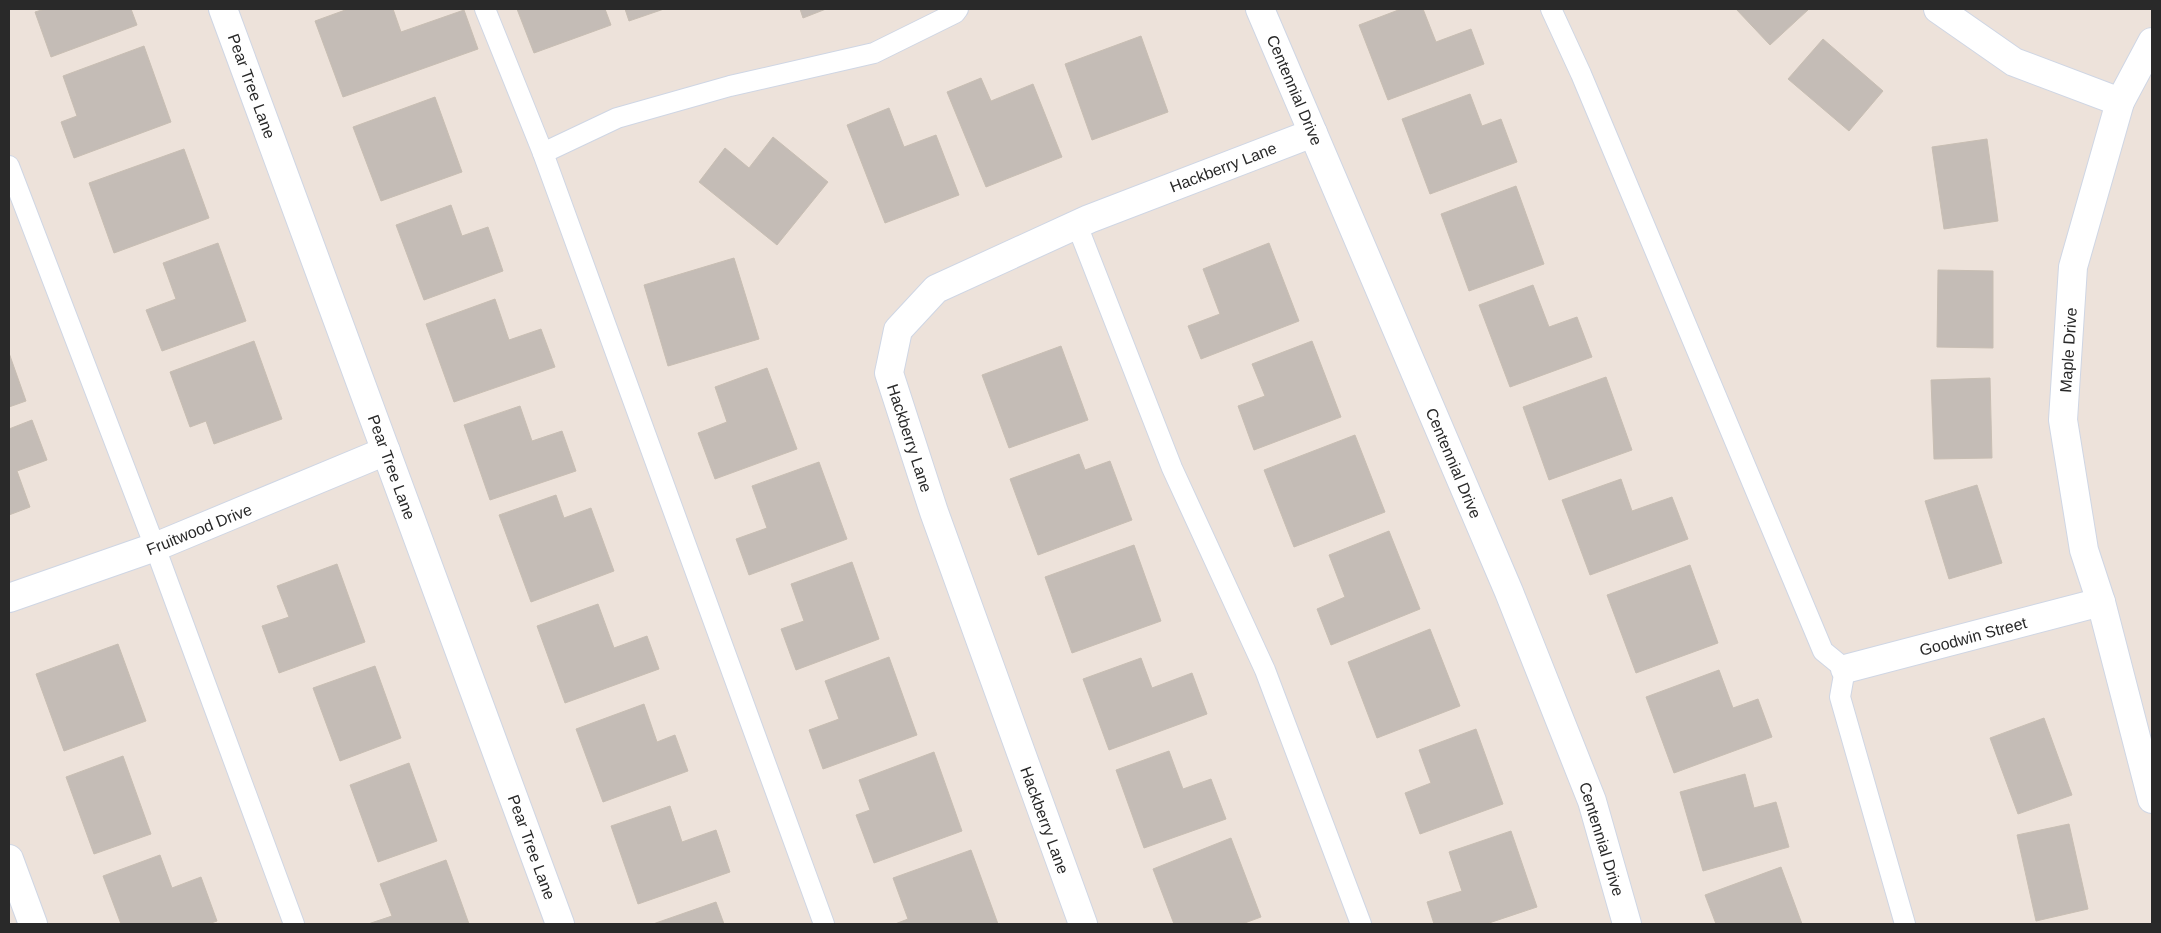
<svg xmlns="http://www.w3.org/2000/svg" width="2161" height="933" font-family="Arial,sans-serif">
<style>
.building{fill:#c4bcb6;stroke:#c8beb3}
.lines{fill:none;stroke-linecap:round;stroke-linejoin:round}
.service-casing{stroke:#cfd6e4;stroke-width:22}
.minor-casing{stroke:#cfd6e4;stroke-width:30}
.service{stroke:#fff;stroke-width:20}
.minor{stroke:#fff;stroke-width:28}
.labels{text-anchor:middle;stroke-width:4.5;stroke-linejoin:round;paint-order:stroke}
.street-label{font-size:16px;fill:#292929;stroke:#fff}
</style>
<rect width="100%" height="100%" fill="#ede2da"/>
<g class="building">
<path d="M45,9h86l6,16 -86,32 -16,-45z"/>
<path d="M348,9h45l8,23 63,-22 14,39 -135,48 -28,-76z"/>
<path d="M517,9h88l6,16 -77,28z"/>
<path d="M625,9h39l-35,12z"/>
<path d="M800,9h26l-23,9z"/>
<path d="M1401,9h22l13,33 35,-13 13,35 -96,36 -29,-75z"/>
<path d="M1736,9h73l-39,36z"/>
<path d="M1141,36l27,76 -76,28 -27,-76z"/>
<path d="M1823,39l60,52 -34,40 -61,-52z"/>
<path d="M144,46l27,76 -97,36 -13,-36 16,-6 -14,-40z"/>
<path d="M981,78l10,23 42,-17 29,73 -76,30 -39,-95z"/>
<path d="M1470,94l12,32 19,-7 16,43 -87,32 -28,-75z"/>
<path d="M435,97l27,75 -81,29 -28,-74z"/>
<path d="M889,108l15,39 32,-12 23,60 -74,28 -38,-98z"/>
<path d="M773,137l55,45 -51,63 -78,-63 26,-34 24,20z"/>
<path d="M1987,139l11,82 -54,8 -12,-82z"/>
<path d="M184,149l25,69 -95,35 -25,-70z"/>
<path d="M1516,186l28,78 -75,27 -28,-77z"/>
<path d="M451,205l11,31 26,-9 15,44 -79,29 -28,-75z"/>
<path d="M218,243l28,78 -84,30 -16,-41 30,-11 -13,-36z"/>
<path d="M1269,243l30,78 -98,38 -13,-33 32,-12 -17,-45z"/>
<path d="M734,258l25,81 -91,27 -24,-81z"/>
<path d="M1938,270l55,1v77l-56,-1z"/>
<path d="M1533,285l16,42 28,-10 15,40 -82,30 -31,-82z"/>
<path d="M495,299l14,41 32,-11 14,38 -101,35 -28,-78z"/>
<path d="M254,341l28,78 -68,25 -8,-23 -16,6 -20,-55z"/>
<path d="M1312,341l29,76 -87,33 -16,-44 27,-10 -13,-32z"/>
<path d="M1061,346l27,74 -79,28 -27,-73z"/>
<path d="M9,353l17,48 -17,6z"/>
<path d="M767,368l30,81 -82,30 -17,-46 29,-11 -12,-35z"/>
<path d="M1606,377l26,73 -83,30 -26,-73z"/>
<path d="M1990,378l2,80 -58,1 -3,-79z"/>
<path d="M520,406l12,35 30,-10 14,40 -86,29 -26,-75z"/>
<path d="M32,420l15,40 -30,11 13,36 -21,8v-86z"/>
<path d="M1355,435l30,77 -91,35 -30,-77z"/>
<path d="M1079,454l6,16 25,-9 22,59 -94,35 -28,-76z"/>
<path d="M819,462l28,77 -98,36 -13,-36 31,-11 -15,-42z"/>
<path d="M1621,479l11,32 40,-14 16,42 -98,36 -28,-75z"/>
<path d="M1977,485l25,78 -53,16 -24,-78z"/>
<path d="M556,495l8,23 27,-10 23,63 -83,31 -32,-87z"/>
<path d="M1389,531l31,78 -89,36 -14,-36 28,-12 -16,-42z"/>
<path d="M1134,545l27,76 -89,32 -27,-76z"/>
<path d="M852,562l27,77 -83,31 -15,-41 23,-8 -13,-37z"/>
<path d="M337,564l28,78 -86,31 -17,-47 27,-9 -12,-31z"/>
<path d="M1690,565l28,78 -82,30 -29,-78z"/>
<path d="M598,604l16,44 33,-12 12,33 -94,34 -28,-77z"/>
<path d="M1430,629l30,77 -83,32 -29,-76z"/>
<path d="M118,644l28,77 -82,30 -28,-77z"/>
<path d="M889,657l28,78 -94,34 -14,-39 30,-11 -14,-38z"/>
<path d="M1141,658l11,30 40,-15 15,41 -98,36 -26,-71z"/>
<path d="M375,666l26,72 -61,23 -27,-73z"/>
<path d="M1719,670l14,38 25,-9 14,38 -98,36 -28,-76z"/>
<path d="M644,704l13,38 18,-7 13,36 -85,31 -27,-73z"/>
<path d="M2044,718l28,77 -54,19 -28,-76z"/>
<path d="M1476,729l27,75 -83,30 -15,-41 26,-10 -12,-33z"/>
<path d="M1169,751l14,38 28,-10 15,40 -82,29 -28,-78z"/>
<path d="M934,752l28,79 -88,32 -18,-48 14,-5 -11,-30z"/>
<path d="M123,756l28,78 -57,20 -28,-77z"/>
<path d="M409,763l28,78 -59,21 -28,-77z"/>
<path d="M1745,774l9,34 22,-6 13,45 -86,24 -23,-79z"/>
<path d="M670,806l12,36 34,-12 14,42 -92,32 -27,-78z"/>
<path d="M2069,824l19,85 -52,12 -19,-86z"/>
<path d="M1511,831l26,76 -51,17h-52l-7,-22 35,-11 -13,-39z"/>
<path d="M1231,838l30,79 -19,7h-68l-21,-55z"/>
<path d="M971,850l27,74h-103l13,-5 -15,-41z"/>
<path d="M160,855l12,33 29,-11 16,44 -9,3h-87l-18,-48z"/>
<path d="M446,860l23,64h-101l24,-8 -12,-32z"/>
<path d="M1781,867l21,57h-86l-11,-29z"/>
<path d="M716,902l8,22h-71z"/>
</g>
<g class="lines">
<g class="service-casing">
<g id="service">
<path d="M485,9l58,144 281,771"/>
<path d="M1551,9l30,65 242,577 22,18 -5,28 65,227"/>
<path d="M543,153l74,-35 113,-32 144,-33 81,-40 3,-4"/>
<path d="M9,166l146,381 139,377"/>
<path d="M1077,225l95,243 93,202 96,254"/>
</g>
</g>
<g class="minor-casing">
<g id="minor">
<path d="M223,9l337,915"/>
<path d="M1260,9l249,583 83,209 35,123"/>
<path d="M1938,9l76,53 106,40"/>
<path d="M2152,42l-32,60 -47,165 -10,153 21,130 17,52 51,197"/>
<path d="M9,598l146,-51 231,-96"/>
<path d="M1845,669l256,-67"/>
<path d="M9,859l24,65"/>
<path d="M1083,924l-149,-412 -45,-139 9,-43 38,-41 153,-70 224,-86"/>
</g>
</g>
<use href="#service" class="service"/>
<use href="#minor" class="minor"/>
</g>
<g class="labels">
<g class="street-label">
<text transform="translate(252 86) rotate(70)" y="6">Pear Tree Lane</text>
<text transform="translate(1295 90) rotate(67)" y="6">Centennial Drive</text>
<text transform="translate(1223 167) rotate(-21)" y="6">Hackberry Lane</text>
<text transform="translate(2068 350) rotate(-86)" y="6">Maple Drive</text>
<text transform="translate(910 438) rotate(72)" y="6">Hackberry Lane</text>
<text transform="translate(1454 463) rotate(67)" y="6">Centennial Drive</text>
<text transform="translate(392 467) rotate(70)" y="6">Pear Tree Lane</text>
<text transform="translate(199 529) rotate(-22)" y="6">Fruitwood Drive</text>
<text transform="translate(1973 636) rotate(-15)" y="6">Goodwin Street</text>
<text transform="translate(1045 820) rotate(70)" y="6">Hackberry Lane</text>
<text transform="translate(1602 839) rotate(73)" y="6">Centennial Drive</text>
<text transform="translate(532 847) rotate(70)" y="6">Pear Tree Lane</text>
</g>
</g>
<rect width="2161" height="933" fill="none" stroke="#292929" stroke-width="20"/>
</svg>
